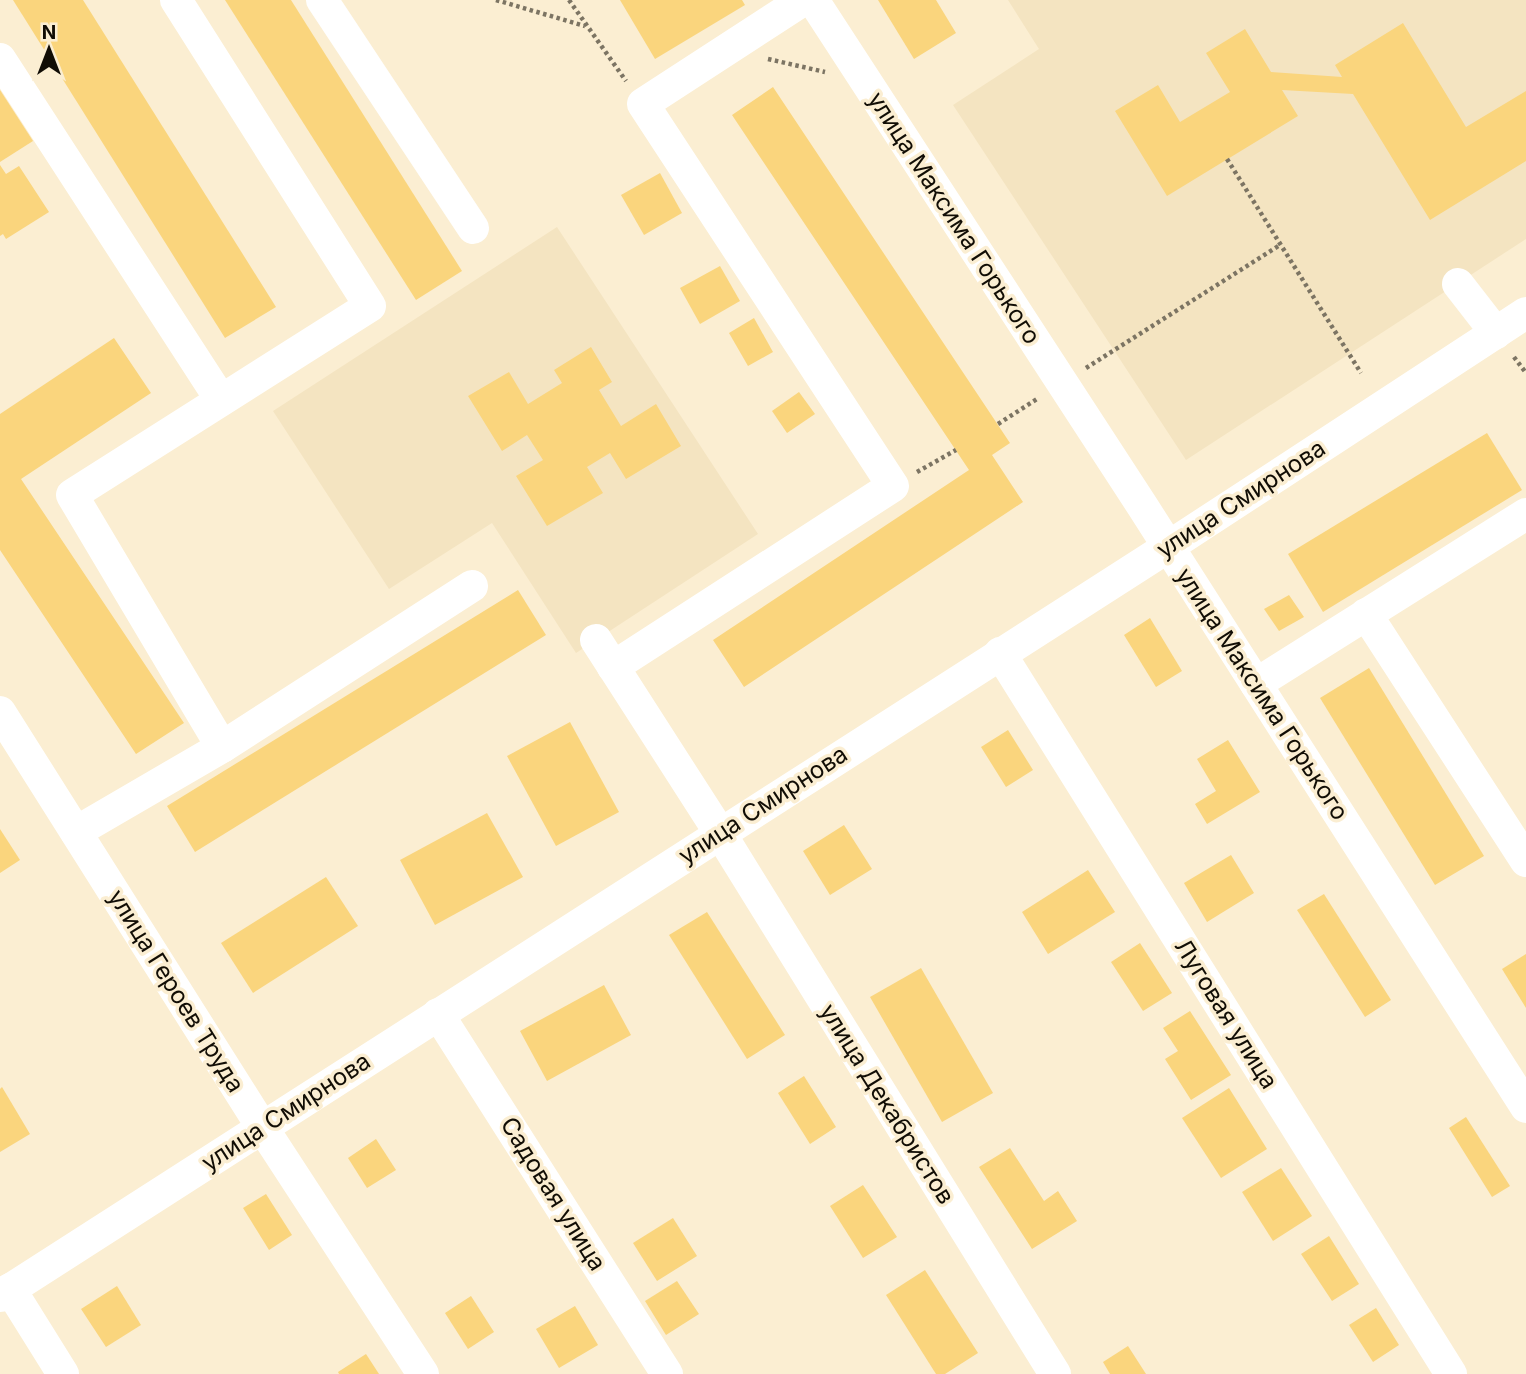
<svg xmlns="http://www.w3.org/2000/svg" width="1526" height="1374" font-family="Inter,sans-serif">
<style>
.built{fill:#f4e4c1}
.building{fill:#fad57d}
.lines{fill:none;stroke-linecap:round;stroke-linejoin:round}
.path{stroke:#7c7463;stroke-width:4.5;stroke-dasharray:3.5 3.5;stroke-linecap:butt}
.minor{stroke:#fff;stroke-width:32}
.labels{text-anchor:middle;stroke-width:7;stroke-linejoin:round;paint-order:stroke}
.street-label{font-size:24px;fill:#110d05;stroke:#fbeed2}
</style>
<rect width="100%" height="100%" fill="#fbeed2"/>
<g class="built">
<path d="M1008,0h518v239l-340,221 -233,-355 86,-56z"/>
<path d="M557,227l201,307 -182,119 -84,-130 -103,66 -116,-178z"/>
</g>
<g class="building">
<path d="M13,0h70l193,307 -51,31z"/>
<path d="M225,0h66l171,271 -46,29z"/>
<path d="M620,0h122l3,5 -90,54z"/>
<path d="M878,0h58l20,33 -42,26z"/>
<path d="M1403,23l63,104 60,-36v70l-96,59 -77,-126 -71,-4 16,26 -131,80 -52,-85 43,-26 22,37 50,-30 -24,-39 39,-24 26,43 71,5 -7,-12z"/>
<path d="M773,87l237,356 -18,12 31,47 -279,185 -31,-47 256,-170 -237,-355z"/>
<path d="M0,90l33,51 -33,21z"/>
<path d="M0,165l6,9 13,-8 30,46 -43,27 -3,-5 -3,2z"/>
<path d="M660,173l22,40 -38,22 -23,-40z"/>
<path d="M720,266l20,35 -40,23 -20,-36z"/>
<path d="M754,318l19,34 -25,14 -19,-33z"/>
<path d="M114,338l37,55 -130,86 163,244 -48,31 -136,-204v-136z"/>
<path d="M591,347l21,35 -13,8 22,36 35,-22 25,42 -55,33 -16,-26 -23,14 16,26 -56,33 -31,-50 27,-16 -16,-25 -25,16 -34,-55 41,-24 19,32 34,-21 -8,-13z"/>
<path d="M799,392l16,22 -28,19 -15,-22z"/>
<path d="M1487,433l35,57 -199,122 -35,-58z"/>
<path d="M518,590l28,45 -351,217 -28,-46z"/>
<path d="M1289,595l15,22 -25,14 -15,-22z"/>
<path d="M1150,618l32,53 -26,16 -32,-52z"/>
<path d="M1369,668l115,188 -49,29 -115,-187z"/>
<path d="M570,722l49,90 -63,34 -49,-90z"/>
<path d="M1008,730l25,40 -27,17 -25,-40z"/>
<path d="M1228,740l32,52 -53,32 -12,-20 21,-13 -19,-32z"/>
<path d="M487,813l36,64 -88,48 -35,-65z"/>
<path d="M844,825l28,44 -42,26 -27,-44z"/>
<path d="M0,829l20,31 -20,13z"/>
<path d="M1231,855l23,38 -47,29 -23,-39z"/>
<path d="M1088,870l27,42 -67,42 -26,-42z"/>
<path d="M326,877l32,49 -105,67 -32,-50z"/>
<path d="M1324,894l67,106 -26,17 -68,-107z"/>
<path d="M707,912l78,123 -38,24 -78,-124z"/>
<path d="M1140,943l32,50 -29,18 -32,-49z"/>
<path d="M1526,954v54l-24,-39z"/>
<path d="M921,968l72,125 -51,29 -72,-125z"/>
<path d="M604,985l27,50 -84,46 -27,-50z"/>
<path d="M1190,1011l41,64 -40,25 -26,-41 13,-8 -15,-23z"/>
<path d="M804,1076l32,51 -26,17 -32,-51z"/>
<path d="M2,1087l28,47 -30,18v-63z"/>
<path d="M1229,1088l38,61 -46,29 -39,-60z"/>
<path d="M1466,1117l44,69 -18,11 -43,-69z"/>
<path d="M376,1139l20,31 -29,18 -19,-30z"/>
<path d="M1010,1148l34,53 14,-10 19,30 -45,28 -53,-82z"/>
<path d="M1281,1168l31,48 -39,25 -31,-49z"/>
<path d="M863,1185l34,52 -34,21 -33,-52z"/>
<path d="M266,1194l26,41 -23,15 -26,-42z"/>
<path d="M673,1218l24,38 -40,25 -24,-38z"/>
<path d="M1329,1236l30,48 -27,17 -31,-47z"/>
<path d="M925,1270l53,83 -33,21h-9l-50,-79z"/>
<path d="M677,1281l22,33 -33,21 -21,-34z"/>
<path d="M117,1286l24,39 -35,22 -25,-38z"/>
<path d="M471,1296l23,36 -26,17 -23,-36z"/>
<path d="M575,1306l23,39 -39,23 -23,-39z"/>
<path d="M1376,1308l23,37 -26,17 -24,-37z"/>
<path d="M1128,1346l18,28h-36l-7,-12z"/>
<path d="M366,1354l13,20h-40l-1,-2z"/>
</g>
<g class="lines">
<g class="path">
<path d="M496,0l89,26"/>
<path d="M569,0l57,81"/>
<path d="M768,59l57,13"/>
<path d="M1227,159l134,214"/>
<path d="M1514,357l12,16"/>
<path d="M1086,368l194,-123"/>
<path d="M998,424l39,-25"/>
<path d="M917,472l39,-22"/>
</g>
<g class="minor">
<path d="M176,0l194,306 -298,189 150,252"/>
<path d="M322,0l151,228"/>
<path d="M813,0l330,507 383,600"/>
<path d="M0,59l221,341"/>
<path d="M1458,284l38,49"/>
<path d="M1366,614l160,247"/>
<path d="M596,640l124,193 335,541"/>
<path d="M1000,653l451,721"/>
<path d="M613,667l280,-181 -250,-382 160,-104"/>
<path d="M1256,684l270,-170"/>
<path d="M0,712l262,415 161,247"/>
<path d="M76,832l146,-85 250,-161"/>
<path d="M438,1014l229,360"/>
<path d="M10,1289l53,85"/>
<path d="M0,1296l1168,-749 358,-234"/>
</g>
</g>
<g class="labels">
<g class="street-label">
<text transform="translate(954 218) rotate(57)" y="8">улица Максима Горького</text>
<text transform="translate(1241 499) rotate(-33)" y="8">улица Смирнова</text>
<text transform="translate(1262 694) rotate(57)" y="8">улица Максима Горького</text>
<text transform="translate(763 805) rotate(-33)" y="8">улица Смирнова</text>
<text transform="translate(176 991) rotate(58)" y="8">улица Героев Труда</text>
<text transform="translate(1226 1014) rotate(58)" y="8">Луговая улица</text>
<text transform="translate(887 1104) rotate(58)" y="8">улица Декабристов</text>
<text transform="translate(286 1112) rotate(-33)" y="8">улица Смирнова</text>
<text transform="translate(553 1194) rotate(58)" y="8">Садовая улица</text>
</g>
</g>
<g transform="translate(49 49)" stroke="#fbeed2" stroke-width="5" paint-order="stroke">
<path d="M0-5L12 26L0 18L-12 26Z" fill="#110d05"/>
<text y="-10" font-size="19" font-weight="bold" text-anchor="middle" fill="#110d05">N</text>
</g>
</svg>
